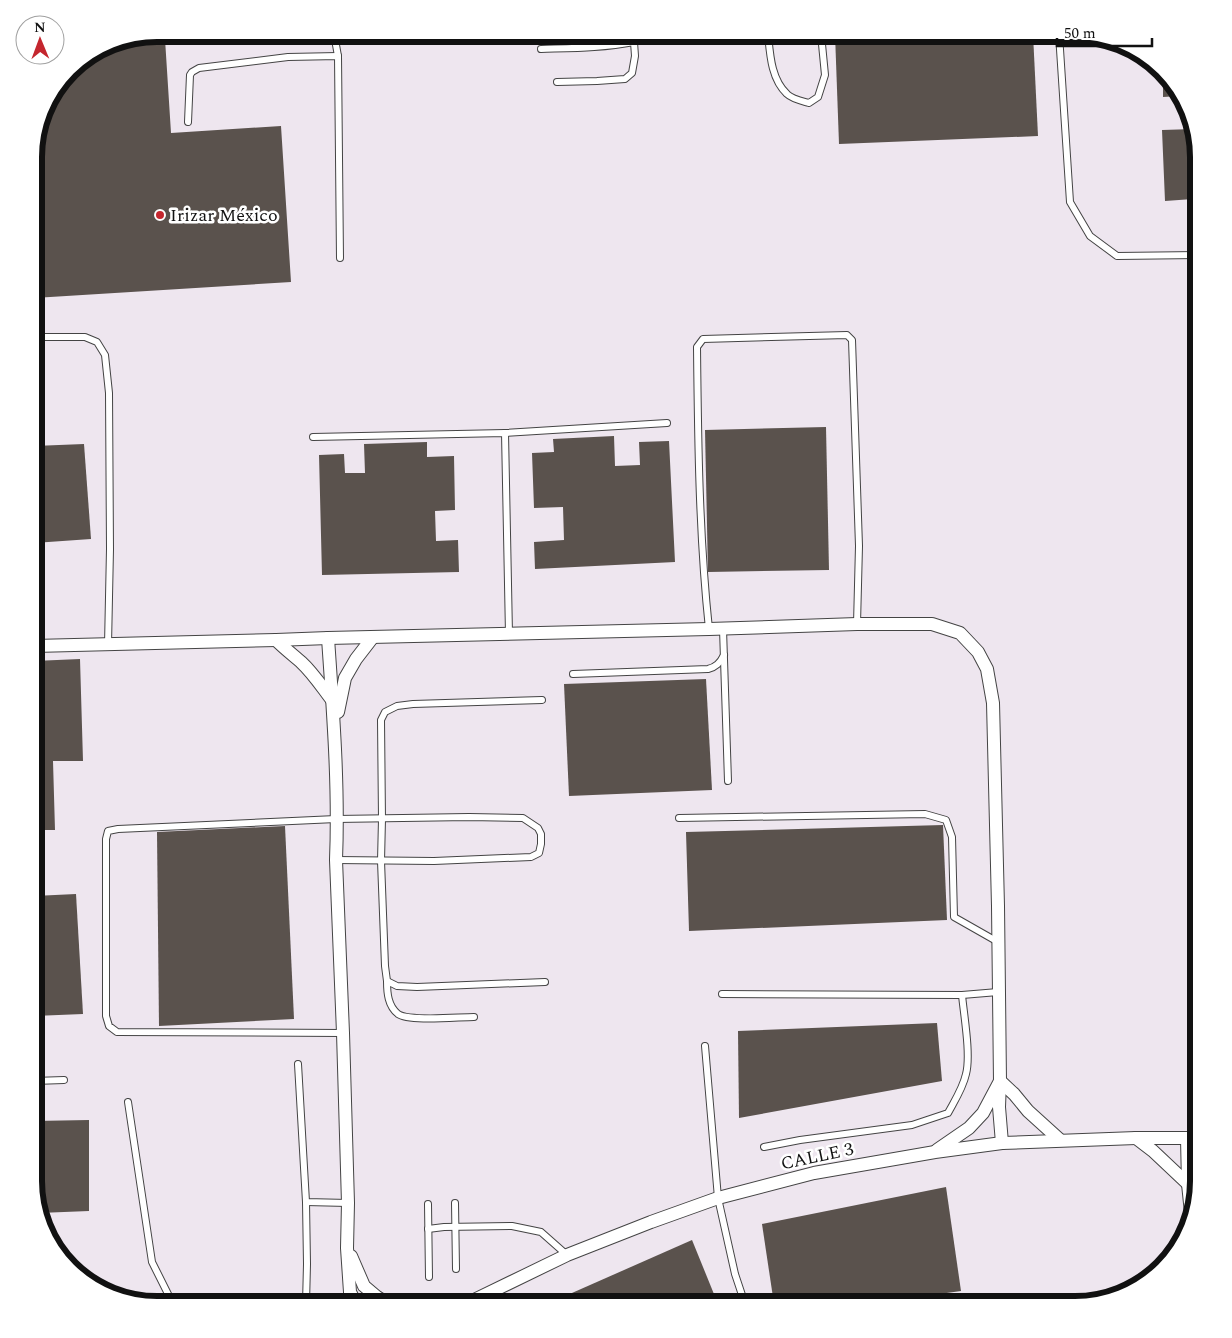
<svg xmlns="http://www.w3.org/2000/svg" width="1232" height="1338" font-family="Spectral,serif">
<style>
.industrial{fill:#eee6ef}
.building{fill:#5a524d}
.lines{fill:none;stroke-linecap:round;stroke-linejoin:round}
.service-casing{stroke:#444;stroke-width:8}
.minor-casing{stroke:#444;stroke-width:14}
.service{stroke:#fff;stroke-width:6}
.minor{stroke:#fff;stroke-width:12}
.poi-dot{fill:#c4262e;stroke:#fff;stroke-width:2}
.labels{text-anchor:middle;stroke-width:5;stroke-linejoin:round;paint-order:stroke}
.poi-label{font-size:18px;fill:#111;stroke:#fff;text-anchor:start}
.street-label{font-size:18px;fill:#111;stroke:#fff}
.rim{fill:none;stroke:#111;stroke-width:6}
</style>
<rect width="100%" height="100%" fill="#fffdf5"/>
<path class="industrial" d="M157,34h926l47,13 43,35 19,35 6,40v1024l-13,55 -35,43 -35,19 -40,6h-918l-55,-13 -43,-35 -19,-35 -6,-40v-1032l13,-47 29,-37 34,-22z"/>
<g class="building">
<path d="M835,34h198l5,102 -199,8z"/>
<path d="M165,39l6,94 110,-7 10,156 -257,16v-149l13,-47 29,-37 34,-22z"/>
<path d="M1163,74l10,8 7,14 -17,1z"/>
<path d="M1194,129l4,28v69h-4l-1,-27 -28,2 -3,-71z"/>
<path d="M826,427l3,143 -121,2 -3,-142z"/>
<path d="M614,436l1,30 25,-1 -1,-23 30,-1 6,121 -140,7 -1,-27 30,-2 -1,-33 -29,1 -2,-55 22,-1 -1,-13z"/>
<path d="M427,442v15l27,-1 1,54 -20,1 1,30 22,-1 1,32 -137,3 -3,-120 25,-1 1,19h20l-1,-29z"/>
<path d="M84,444l7,95 -57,4v-97z"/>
<path d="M80,659l3,102h-30l2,69h-21v-169z"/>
<path d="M706,679l6,111 -143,6 -5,-112z"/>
<path d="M943,825l4,95 -258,11 -3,-99z"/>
<path d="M285,826l9,193 -135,7 -2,-194z"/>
<path d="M76,894l7,120 -49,2v-120z"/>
<path d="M937,1023l5,58 -203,37 -1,-87z"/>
<path d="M89,1120v91l-50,2 -5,-32v-60z"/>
<path d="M946,1187l15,104 -93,13h-94l-12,-80z"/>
<path d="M692,1240l26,64h-171z"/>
</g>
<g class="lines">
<g class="service-casing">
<g id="service">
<path d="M334,34l4,22"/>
<path d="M768,34c2,20 3,45 19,60 5,5 15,7 22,9l9,-6 7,-22 -4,-41"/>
<path d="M1059,34l11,168 20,34 27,20 81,-1"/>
<path d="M541,49c31,-1 62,-1 93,-7v-8"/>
<path d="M557,82l40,-1 28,-2 7,-6 3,-17 -1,-14"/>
<path d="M188,122l2,-47 2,-3 7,-4 89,-11 50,-1 2,202"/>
<path d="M34,337h51l12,5 8,13 4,38 1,156 -2,96"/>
<path d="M505,433l162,-10"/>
<path d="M313,437l192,-4 4,201"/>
<path d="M709,629c-10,-94 -11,-188 -12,-282l6,-8 144,-4 5,5 7,206 -2,78"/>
<path d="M723,629l5,152"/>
<path d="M573,674l135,-5c8,-2 12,-6 16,-14"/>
<path d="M542,700l-129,4 -16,2 -12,6 -4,8 1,99 -1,42 4,105 2,15 10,5 20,1 128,-5"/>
<path d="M679,818l246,-4 21,6 6,17 2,80 44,25"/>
<path d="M336,860l98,1 97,-4 8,-4 2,-9v-10l-3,-6 -15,-10 -54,-1 -133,2 -218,10 -10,2 -2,8v177l3,10 8,6 226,1"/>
<path d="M387,981c0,12 1,25 11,33 11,8 60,3 76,3"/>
<path d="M722,994l240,1 36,-3"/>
<path d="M705,1046l13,152 17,76 10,30"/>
<path d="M298,1064l8,138 42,1"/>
<path d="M34,1081l30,-1"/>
<path d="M128,1102l24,160 21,42"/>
<path d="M764,1147l36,-7 112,-15 36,-12c7,-13 15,-25 18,-39 5,-19 -2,-58 -4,-79"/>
<path d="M306,1202l1,62 -1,40"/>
<path d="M455,1203l1,66"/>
<path d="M428,1204l1,73"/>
<path d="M428,1229l16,-2 68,-1 29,6 26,23"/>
</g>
</g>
<g class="minor-casing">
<g id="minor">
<path d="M328,638c5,74 11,148 8,222l7,173 5,170 -1,45 3,44 6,12"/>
<path d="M276,640c8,8 17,15 25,22 12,11 21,25 31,38"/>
<path d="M34,646l242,-6 52,-2 381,-9 148,-5h75l28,9 18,19 9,17 6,34 5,203 2,175 -1,26 3,36"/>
<path d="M338,712l7,-34 11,-19 17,-22"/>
<path d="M1136,1138l17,13 35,33"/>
<path d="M1187,1138l1,46 3,29"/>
<path d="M937,1150l32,-22 14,-15 17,-32 14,13 14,17 32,29"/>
<path d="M351,1256l13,30 13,11 11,7"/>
<path d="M466,1304l101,-49 84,-33 67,-24 96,-25 121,-21 67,-9 134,-5h62"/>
</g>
</g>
<use href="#service" class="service"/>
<use href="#minor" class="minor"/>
</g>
<circle class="poi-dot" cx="160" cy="215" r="5"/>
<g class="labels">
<g class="poi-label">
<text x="170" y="221">Irizar México</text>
</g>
<g class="street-label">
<text transform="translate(817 1156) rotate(-12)" y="6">CALLE 3</text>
</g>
</g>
<path d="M0 0H1232V1338H0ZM157 42H1075A115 115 0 0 1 1190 157V1181A115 115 0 0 1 1075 1296H157A115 115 0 0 1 42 1181V157A115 115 0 0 1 157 42Z" fill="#fff" fill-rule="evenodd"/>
<path class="rim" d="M157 42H1075A115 115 0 0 1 1190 157V1181A115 115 0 0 1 1075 1296H157A115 115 0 0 1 42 1181V157A115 115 0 0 1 157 42Z"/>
<g transform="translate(40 40) rotate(359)"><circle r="24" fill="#ffffff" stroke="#a0a0a0"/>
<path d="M0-4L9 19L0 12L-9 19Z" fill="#c4262e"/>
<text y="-8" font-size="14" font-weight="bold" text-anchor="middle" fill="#111111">N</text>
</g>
<path d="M1057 38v8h95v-8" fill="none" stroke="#111111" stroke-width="2.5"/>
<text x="1064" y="38" font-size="15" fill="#111111" stroke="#ffffff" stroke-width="4" paint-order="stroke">50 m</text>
</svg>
